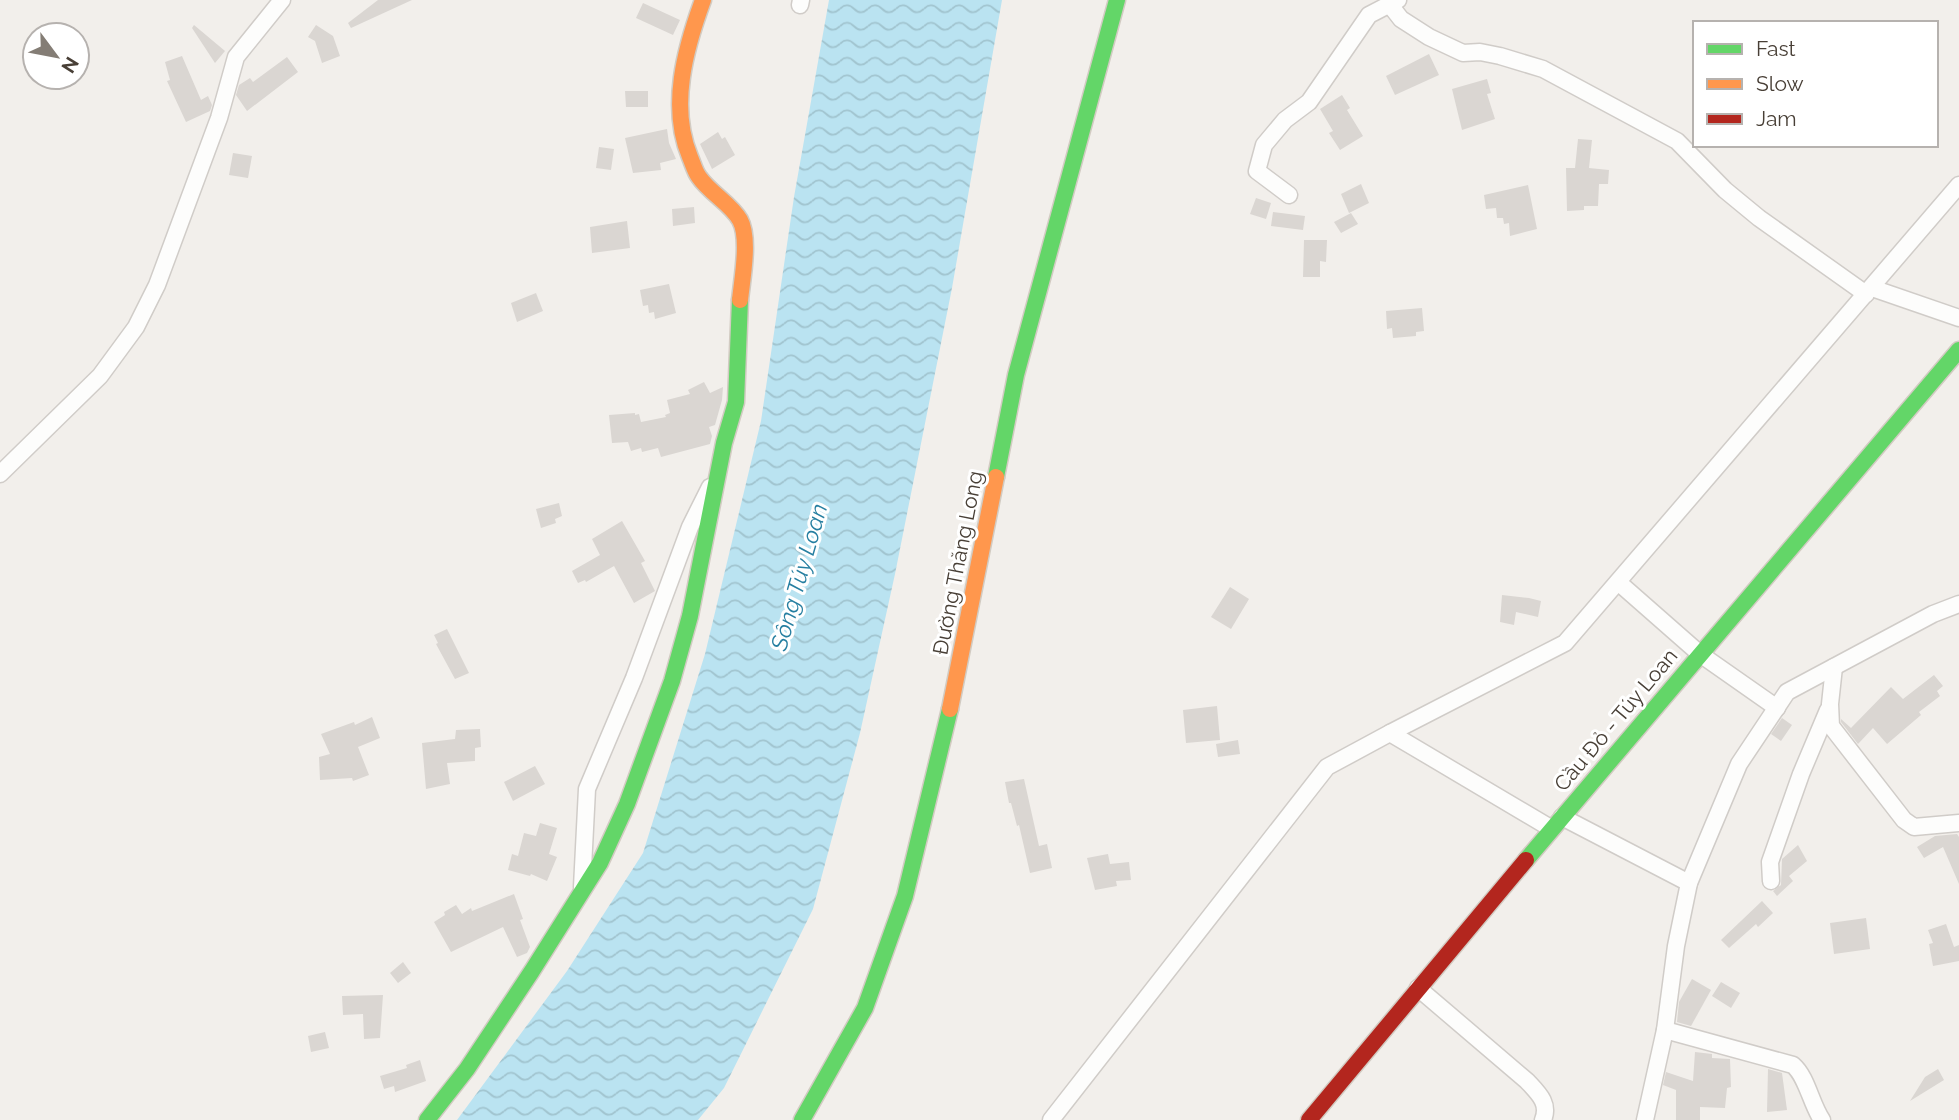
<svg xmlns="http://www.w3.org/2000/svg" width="1959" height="1120" font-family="Raleway,sans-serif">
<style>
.water{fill:url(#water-waves)}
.building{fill:#dad6d2}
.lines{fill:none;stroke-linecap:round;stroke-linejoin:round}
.street-casing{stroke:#d0ccc8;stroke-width:19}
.fast-casing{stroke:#d2cbc2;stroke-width:19}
.slow-casing{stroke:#d2cbc2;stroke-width:19}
.jam-casing{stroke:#d2cbc2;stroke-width:19}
.street{stroke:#fdfdfc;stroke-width:16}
.fast{stroke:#63d668;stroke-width:16}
.slow{stroke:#ff974d;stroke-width:16}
.jam{stroke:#b3261e;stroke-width:16}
.labels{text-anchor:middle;stroke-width:6;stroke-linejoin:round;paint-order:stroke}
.street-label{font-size:21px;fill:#483f36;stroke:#fff}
.water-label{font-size:23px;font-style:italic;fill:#267fa1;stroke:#fff}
</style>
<defs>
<pattern id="water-waves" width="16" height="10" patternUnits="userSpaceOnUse" patternTransform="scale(1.75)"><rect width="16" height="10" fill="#bae3f1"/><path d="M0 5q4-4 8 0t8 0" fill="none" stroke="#a1c4cf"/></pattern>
</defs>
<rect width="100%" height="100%" fill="#f2efeb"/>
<path class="water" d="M829,0h173l-50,288 -57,286 -35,159 -47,176 -89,179 -26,32h-241l110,-149 76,-118 62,-199 56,-233 33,-224z"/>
<g class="building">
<path d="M378,0h34l-61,28 -3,-5z"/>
<path d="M643,3l37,17 -7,15 -37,-17z"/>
<path d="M194,25l31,26 -10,12 -23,-35z"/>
<path d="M316,25l17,11 7,20 -18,7 -7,-22 -7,-4z"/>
<path d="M1429,54l10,21 -44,20 -9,-19z"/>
<path d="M182,56l19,44 7,-4 4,9 -2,6 -24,11 -19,-41 3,-1 -5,-18z"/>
<path d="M287,57l11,15 -51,39 -11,-16 3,-10 11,-7 3,4z"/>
<path d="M1487,79l4,14 -4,1 8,25 -33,11 -10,-41z"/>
<path d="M625,91h23v16h-22z"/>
<path d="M1342,95l8,13 -3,2 16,26 -23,14 -11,-17 4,-2 -13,-22z"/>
<path d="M667,129l2,14 7,16 -16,4 1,7 -28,3 -8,-35z"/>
<path d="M718,132l4,7 3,-2 10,18 -23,14 -12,-25z"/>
<path d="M1578,139l14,1 -3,28 20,2 -1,14h-9l-1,22h-14v4l-17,1 -1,-43h9z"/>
<path d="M599,147l15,2 -3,21 -15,-2z"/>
<path d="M233,153l19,3 -4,22 -19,-3z"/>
<path d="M1361,184l8,19 -20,10 -8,-19z"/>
<path d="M1528,185l9,44 -27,7 -1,-13 -5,1 -1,-6h-6l-1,-10 -10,1 -2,-14z"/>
<path d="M1256,198l15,5 -5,16 -16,-5z"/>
<path d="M694,207l1,16 -22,3 -1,-17z"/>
<path d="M1273,212l32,4 -2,14 -32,-4z"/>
<path d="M1351,213l7,11 -17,9 -7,-11z"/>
<path d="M627,221l3,27 -38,5 -2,-26z"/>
<path d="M1304,240h23l-1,22 -6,-1v16h-17z"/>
<path d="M669,284l7,29 -21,6 -1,-7 -5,1 -1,-8 -5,1 -3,-16z"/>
<path d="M536,293l7,18 -26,11 -6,-19z"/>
<path d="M1422,308l2,23 -8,1v4l-23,2 -1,-10 -5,1 -1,-18z"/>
<path d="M704,382l6,11 13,-6 -1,13 -7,25 -6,2 3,9 -2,8 -49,13 -3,-9 -16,4 -1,-4 -10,3 -3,-9 -16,1 -3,-28 26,-2v2l4,-1 2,8 25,-5 -1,-2 5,-2 -3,-13 23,-6 -2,-4z"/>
<path d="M559,503l3,13 -7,3 1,4 -15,5 -5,-19z"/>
<path d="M622,521l23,40 -4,2 14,28 -21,12 -20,-37 -28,16 -1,-2 -7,3 -6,-12 28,-16 -8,-16z"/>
<path d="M1230,587l19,12 -18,30 -20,-12z"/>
<path d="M1502,595l27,3 12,3 -3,16 -22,-5 -2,13 -14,-3z"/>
<path d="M447,629l22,44 -14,6 -19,-35 2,-1 -4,-8z"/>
<path d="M1934,675l9,11 -6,5 3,5 -21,16 2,3 -34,29 -14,-16 -15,16 -17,-22v-3l10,9 40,-41 12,12z"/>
<path d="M1217,706l3,34 -34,3 -3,-33z"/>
<path d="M372,717l8,21 -22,9 11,28 -16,6 -1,-3 -32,2 -1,-23 11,-3 -9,-20 33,-12 1,3z"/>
<path d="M1782,718l10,7 -11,16 -10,-7z"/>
<path d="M480,729l1,18 -6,1v13l-28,2 3,21 -24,5 -4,-46 33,-4 1,-9z"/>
<path d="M1238,740l2,14 -22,3 -2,-13z"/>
<path d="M535,766l10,18 -32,17 -9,-19z"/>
<path d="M1024,779l15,67 8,-2 5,24 -22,5 -11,-48 -2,1 -6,-23h-2l-4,-21z"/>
<path d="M540,823l17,5 -8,26 8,3 -10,24 -16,-7 -1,2 -22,-6 4,-16 6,2 6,-23 12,3z"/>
<path d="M1957,834l2,3v47l-16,-37 -19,11 -7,-11 18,-11z"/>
<path d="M1798,845l9,16 -18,15 4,5 -16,15 -4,-5 8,-6 1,-26z"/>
<path d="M1108,854l2,10 19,-2 2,18 -15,1 1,5 -22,4 -8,-32z"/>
<path d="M514,894l9,25 -3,1 10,27 -3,6 -10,4 -14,-30 -52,25 -17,-30 11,-7 -1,-3 12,-7 6,9 9,-6 1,3z"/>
<path d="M1762,901l11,12 -15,14 -2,-3 -27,24 -8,-8z"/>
<path d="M1866,918l4,31 -36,5 -4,-31z"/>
<path d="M1946,924l8,23 5,-2v16l-26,5 -4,-22 4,-1 -5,-13z"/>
<path d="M403,962l8,11 -13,10 -8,-10z"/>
<path d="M1692,979l19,11 -20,36 -14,-4 2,-20z"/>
<path d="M1721,982l19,11 -9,15 -19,-12z"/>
<path d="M383,995l-3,43 -16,1 -1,-25 -20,1 -1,-19z"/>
<path d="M325,1032l4,16 -18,4 -3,-16z"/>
<path d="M1695,1052l17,2v4l18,1 1,28 -4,1 -2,20 -25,-1v13h-24v-30l-13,-5 3,-13 27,9z"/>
<path d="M420,1060l6,21 -31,11 -1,-6 -10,3 -4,-13 27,-8 -1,-3z"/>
<path d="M1768,1069l14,4 5,37 -20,2z"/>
<path d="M1938,1069l6,11 -34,21 15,-24z"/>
</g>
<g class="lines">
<g class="street-casing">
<g id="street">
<path d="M800,5l1,-5"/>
<path d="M1390,5l11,14 28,18 34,16 17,-1 20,4 43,13 134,72 48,49 34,28 107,76"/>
<path d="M1289,195l-32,-24 7,-26 21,-25 24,-18 60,-87 29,-15"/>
<path d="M1872,288l87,30"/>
<path d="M0,474l100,-98 36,-49 21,-42 62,-167 17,-61 46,-57"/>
<path d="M1618,582l82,72 77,54"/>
<path d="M1834,667l-4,37 1,22 73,94 10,7 45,-4"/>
<path d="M1390,733l175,-90 394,-458"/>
<path d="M1562,817l127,66"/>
<path d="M1771,881l-1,-19 31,-88 27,-64"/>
<path d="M582,887l5,-98 47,-111 56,-151 20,-40"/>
<path d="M1418,988l109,93c11,12 23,22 16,39"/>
<path d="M1665,1030l128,35c14,12 18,39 29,55"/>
<path d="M1051,1120l276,-353 63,-34 162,96"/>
<path d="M1645,1120l20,-90 11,-84 13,-63 50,-119 48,-72 146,-78 26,-10"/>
</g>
</g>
<g class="fast-casing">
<g id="fast">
<path d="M996,477l20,-102 101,-375"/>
<path d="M1526,860l433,-510"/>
<path d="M427,1120l40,-51 65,-98 68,-108 27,-59 45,-123 18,-65 34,-173 12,-41 4,-102"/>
<path d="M802,1120l63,-112 40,-112 45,-187"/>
</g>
</g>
<g class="slow-casing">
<g id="slow">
<path d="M703,0c-18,49 -34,107 -13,157 3,7 5,15 9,20 11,16 32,27 41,43 10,18 2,60 0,80"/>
<path d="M950,709l46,-232"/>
</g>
</g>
<g class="jam-casing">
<path id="jam" d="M1309,1120l217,-260"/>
</g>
<use href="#street" class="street"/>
<use href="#fast" class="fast"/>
<use href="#slow" class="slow"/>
<use href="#jam" class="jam"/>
</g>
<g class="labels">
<g class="street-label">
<text transform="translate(958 563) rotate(-79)" y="7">Đường Thăng Long</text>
<text transform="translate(1616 720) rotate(-50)" y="7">Cầu Đỏ - Túy Loan</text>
</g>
<g class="water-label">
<text transform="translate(799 577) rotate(-74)" y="8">Sông Túy Loan</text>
</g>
</g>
<rect x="1693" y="21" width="245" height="126" fill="#ffffff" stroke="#b6b2af" stroke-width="2"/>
<rect x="1707" y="44" width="35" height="10" fill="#63d668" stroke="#b6b2af" stroke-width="2"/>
<text x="1756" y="56" font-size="21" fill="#483f36">Fast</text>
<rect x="1707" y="79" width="35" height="10" fill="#ff974d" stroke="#b6b2af" stroke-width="2"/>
<text x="1756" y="91" font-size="21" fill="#483f36">Slow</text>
<rect x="1707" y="114" width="35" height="10" fill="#b3261e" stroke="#b6b2af" stroke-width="2"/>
<text x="1756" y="126" font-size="21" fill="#483f36">Jam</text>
<g transform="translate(56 56) rotate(122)"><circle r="33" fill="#ffffff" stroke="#b6b2af" stroke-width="2"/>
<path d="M0-5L12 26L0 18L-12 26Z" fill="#847d75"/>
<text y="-10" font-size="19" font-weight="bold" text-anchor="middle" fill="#483f36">N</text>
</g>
</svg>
